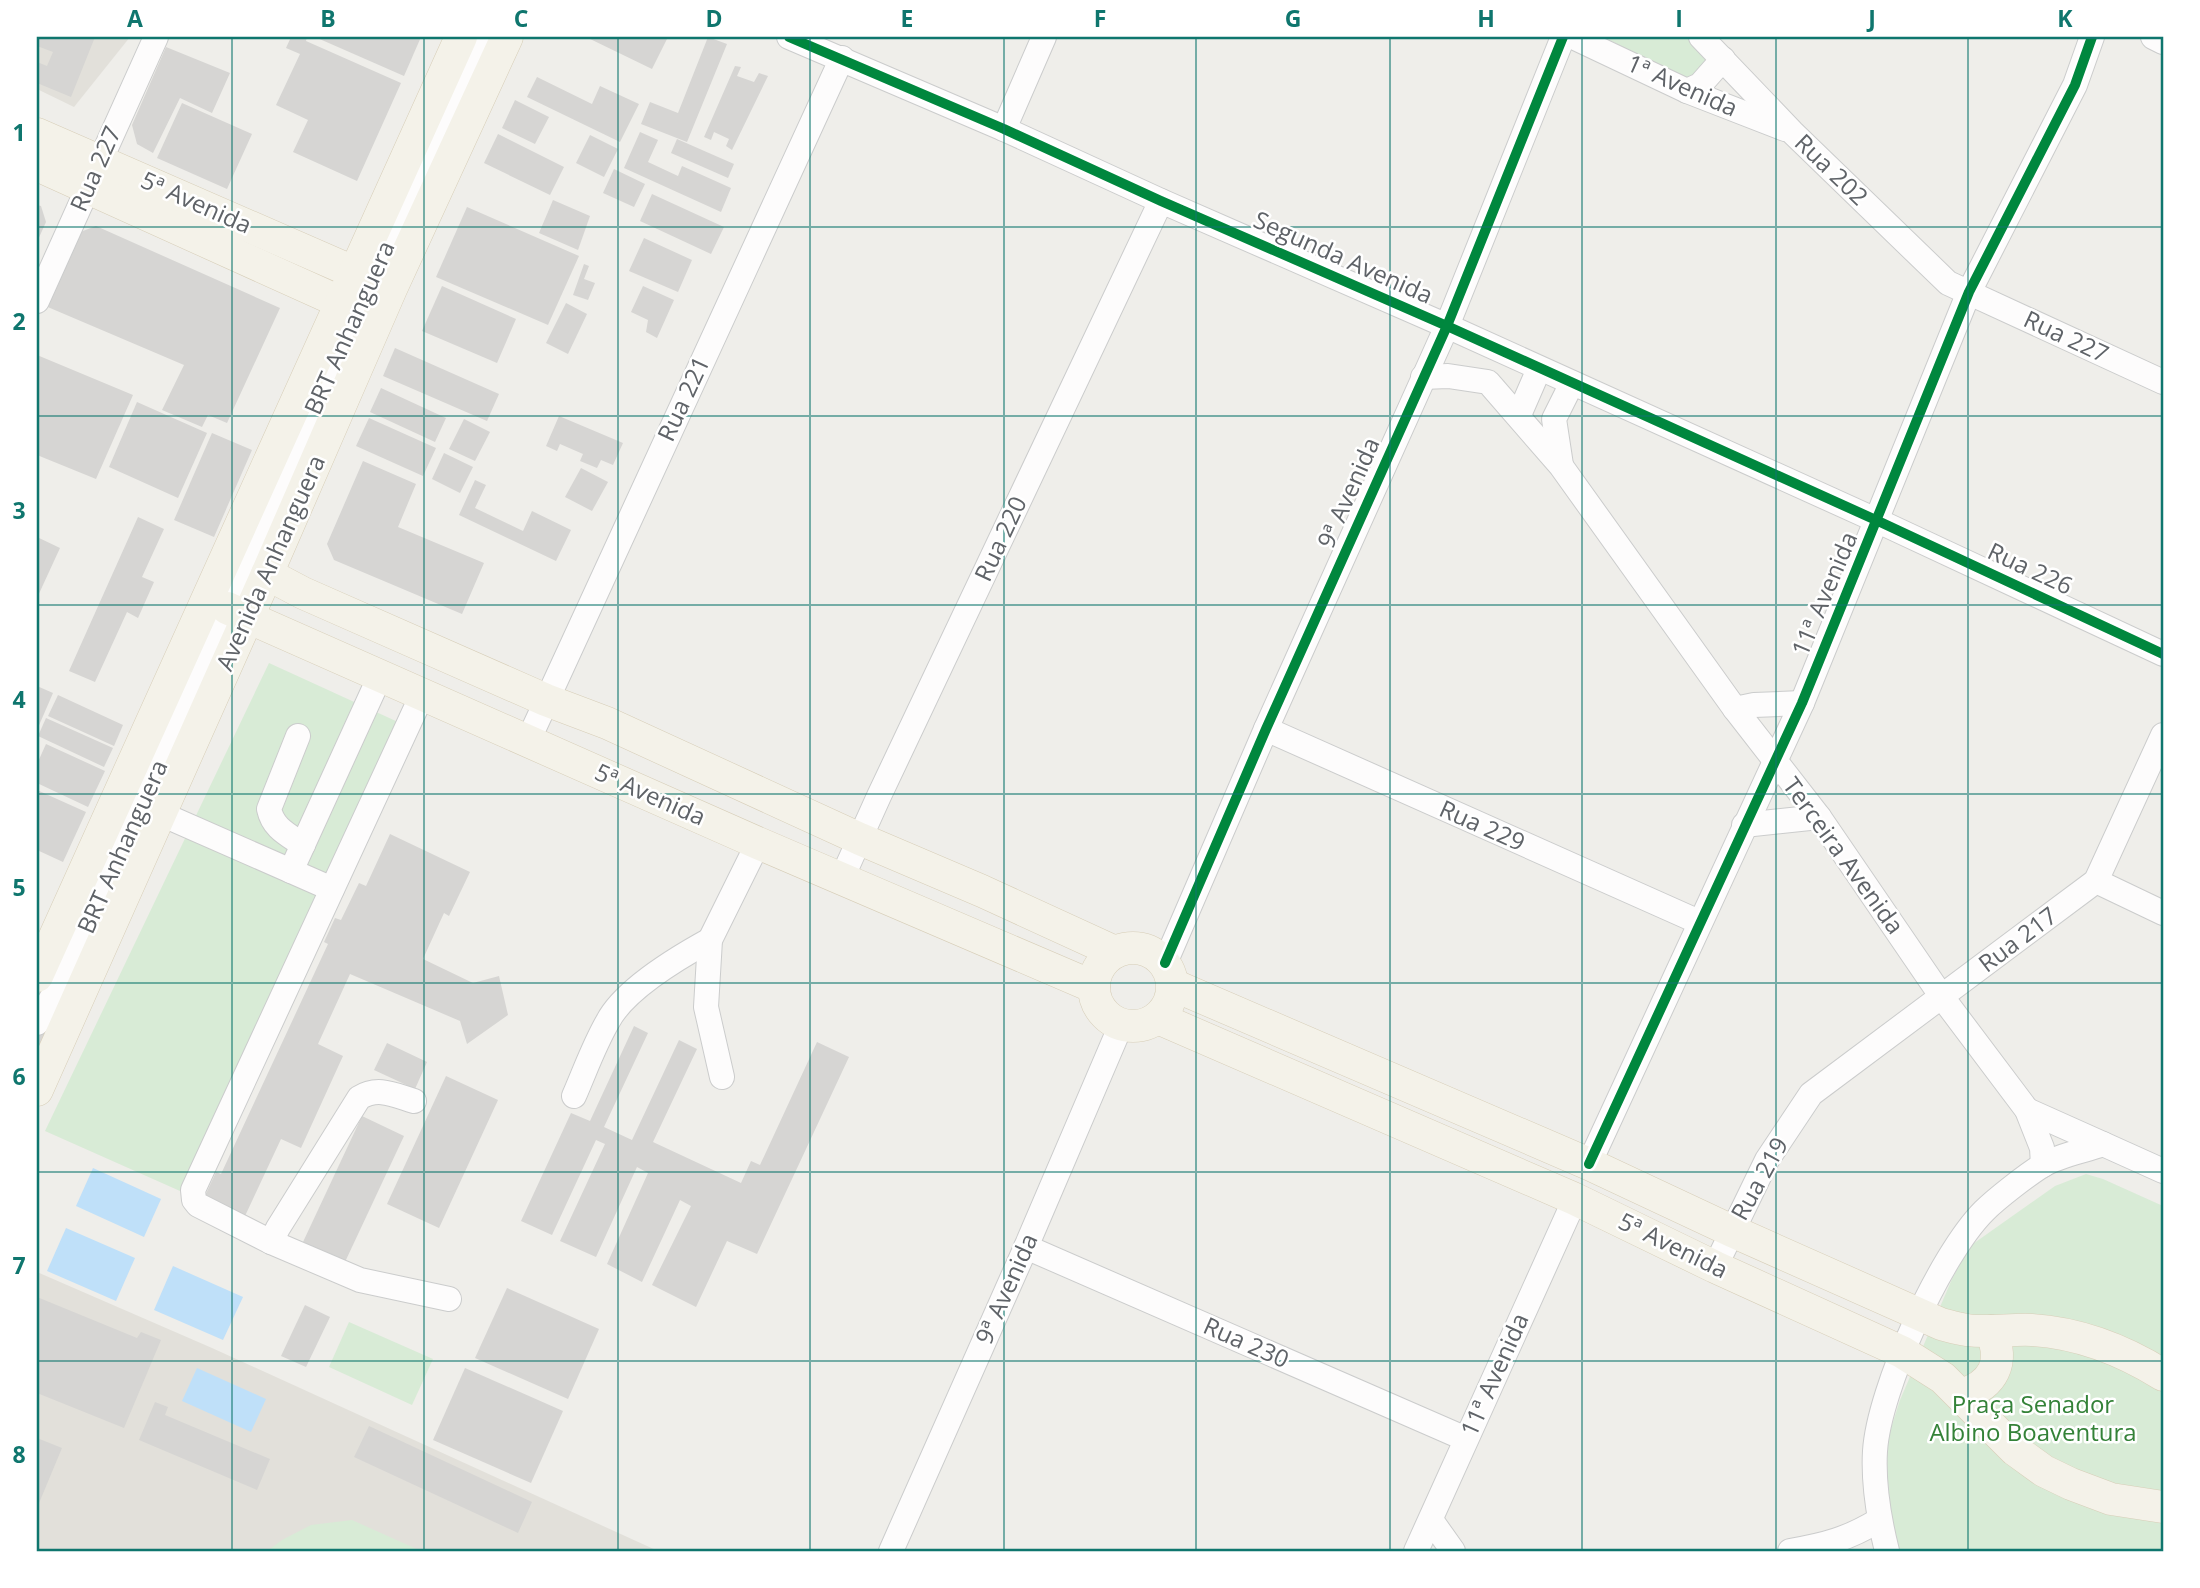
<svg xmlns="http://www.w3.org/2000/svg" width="2200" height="1588" font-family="'Open Sans',sans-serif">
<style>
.education{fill:#e2e0da}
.green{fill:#d8ebd6}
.water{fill:#bfe0f9}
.building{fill:#d6d5d3}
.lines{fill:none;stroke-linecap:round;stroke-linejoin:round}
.minor-casing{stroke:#cbcccc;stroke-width:26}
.major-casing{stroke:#d7ceb8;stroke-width:33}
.minor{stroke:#fdfcfc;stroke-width:24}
.major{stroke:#f4f2e9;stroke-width:32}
.cycleway-casing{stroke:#fff;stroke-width:15}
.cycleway{stroke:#00873e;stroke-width:10}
.grid{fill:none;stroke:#0f766e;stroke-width:2;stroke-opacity:0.55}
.labels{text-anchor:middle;stroke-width:5;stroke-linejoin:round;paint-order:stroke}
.street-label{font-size:24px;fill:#5f6368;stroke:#fff}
.park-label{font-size:24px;fill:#348238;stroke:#fff}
.neatline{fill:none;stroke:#0f766e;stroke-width:2.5}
.grid-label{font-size:23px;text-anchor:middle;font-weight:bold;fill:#0f766e}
</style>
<rect width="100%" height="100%" fill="#efeeea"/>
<g class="education">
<path d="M37,37h93l-56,70 -37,-18z"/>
<path d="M37,1272l175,76 446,203h-621z"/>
</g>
<g class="green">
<path d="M1603,37h88l21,22 -21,21z"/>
<path d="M269,663l129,59 -218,469 -135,-60z"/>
<path d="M2086,1174l17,5 60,27v345h-269l-9,-104 15,-47 52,-121 18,-33 85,-60z"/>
<path d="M349,1322l84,37 -21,46 -83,-38z"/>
<path d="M352,1520l69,31h-154l15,-11 29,-15z"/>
</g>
<g class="water">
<path d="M93,1168l68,31 -17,38 -68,-31z"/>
<path d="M66,1228l69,30 -19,43 -69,-30z"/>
<path d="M173,1266l70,31 -20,43 -69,-30z"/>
<path d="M197,1368l69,31 -15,33 -69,-31z"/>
</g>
<g class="building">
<path d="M37,37h58l-24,60 -34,-14v-21l10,4 6,-14 -16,-6z"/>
<path d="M291,37h16l-1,4 95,42 -44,98 -64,-29 15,-32 -32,-15 24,-51 -14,-6z"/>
<path d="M315,37h106l-17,39z"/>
<path d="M586,37h82l-16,32z"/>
<path d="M708,37l19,7 -40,98 -46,-18 9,-22 28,11z"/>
<path d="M166,47l64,26 -18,40 -32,-15 -27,55 -16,-9 -5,-19z"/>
<path d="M735,66l6,1 -4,9 17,6 5,-9 9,3 -36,74 -6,-4 3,-7 -15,-7 -3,8 -7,-3z"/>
<path d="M537,77l55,27 8,-18 39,18 -19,38 -93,-45z"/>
<path d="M515,100l34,17 -14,27 -33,-16z"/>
<path d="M182,103l70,31 -25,55 -70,-31z"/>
<path d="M640,132l18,8 -10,22 30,14 4,-10 49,22 -10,24 -97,-44z"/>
<path d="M498,134l66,33 -14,28 -66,-32z"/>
<path d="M590,135l28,14 -14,28 -28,-14z"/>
<path d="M677,139l57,25 -6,14 -57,-25z"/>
<path d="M614,169l31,15 -11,23 -31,-14z"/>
<path d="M652,194l72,33 -13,27 -71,-33z"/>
<path d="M553,200l37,16 -12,34 -39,-17z"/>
<path d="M37,205l4,1 5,16 -9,20z"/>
<path d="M467,207l112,49 -31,69 -112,-48z"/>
<path d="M96,226l184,82 -53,115 -19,-8 -6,12 -40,-17 22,-45 -141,-60 32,-71z"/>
<path d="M644,238l48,22 -14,32 -49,-21z"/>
<path d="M584,264l5,2 -5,13 11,4 -7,17 -15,-5z"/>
<path d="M442,286l74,33 -19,44 -75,-32z"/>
<path d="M643,286l31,14 -17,38 -11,-6 2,-12 -17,-8z"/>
<path d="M566,303l21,11 -19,40 -22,-11z"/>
<path d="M395,348l104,46 -12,27 -104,-45z"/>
<path d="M37,355l96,40 -37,84 -59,-24z"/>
<path d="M381,388l65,30 -11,24 -65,-30z"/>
<path d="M137,402l70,31 -29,65 -69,-31z"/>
<path d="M559,416l64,27 -10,22 -12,-5 -4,8 -17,-7 3,-7 -23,-10 -3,7 -11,-5z"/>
<path d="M369,418l67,30 -13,28 -67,-30z"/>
<path d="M464,419l26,13 -15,29 -26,-12z"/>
<path d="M212,433l40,17 -38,87 -40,-17z"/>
<path d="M444,453l29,14 -13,26 -28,-14z"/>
<path d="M363,461l53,23 -18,43 86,36 -22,51 -128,-54 -7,-16z"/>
<path d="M581,468l27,14 -16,29 -27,-14z"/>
<path d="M475,480l11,5 -11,23 48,23 9,-20 39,19 -15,31 -97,-46z"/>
<path d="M138,517l26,12 -22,48 12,5 -16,36 -11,-6 -32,70 -26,-11z"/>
<path d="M37,537l23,11 -23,50z"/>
<path d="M37,686l16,7 -16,37z"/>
<path d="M58,695l65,30 -9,21 -66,-30z"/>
<path d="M46,718l67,30 -9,19 -66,-31z"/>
<path d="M46,744l59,27 -17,36 -51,-24v-19z"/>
<path d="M37,790l49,22 -23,50 -26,-12z"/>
<path d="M390,834l80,38 -21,44 -5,-3 -21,46 50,24 26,-7 9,39 -41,29 -7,-23 -110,-47 -32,70 25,12 -42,92 -20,-9 -36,77 -41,-18 12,-26 5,2 107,-230 -4,-2 11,-24 6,2 18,-37 7,3z"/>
<path d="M634,1026l14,7 -44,94 28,13 47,-100 18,9 -44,93 88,41 10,-22 9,4 57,-123 32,15 -92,197 -30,-13 -31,66 -44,-22 39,-79 -11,-6 -38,82 -35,-18 41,-91 -11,-6 -41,90 -36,-16 45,-97 -9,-4 -44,95 -31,-14 50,-108 19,8z"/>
<path d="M38,1028l11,5 -12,28v-30z"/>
<path d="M387,1043l40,19 -12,27 -41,-19z"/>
<path d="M446,1076l52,24 -59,128 -52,-24z"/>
<path d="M362,1116l42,20 -59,126 -42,-20z"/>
<path d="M507,1288l92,41 -31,70 -93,-41z"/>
<path d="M37,1297l100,41 4,-6 20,8 -37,88 -87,-35z"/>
<path d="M305,1305l25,12 -24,50 -25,-11z"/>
<path d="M465,1368l98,43 -32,72 -98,-43z"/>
<path d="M155,1402l13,5 -3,8 105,44 -13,31 -118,-50z"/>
<path d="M369,1426l163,76 -14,31 -164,-76z"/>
<path d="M37,1438l25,10 -25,60z"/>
</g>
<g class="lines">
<g class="minor-casing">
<g id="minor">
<path d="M789,37l215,92 157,72 286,125 431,195 285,133"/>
<path d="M1573,37l114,54 98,38"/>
<path d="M1701,37l91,95 156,151 215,99"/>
<path d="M2153,37l10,5"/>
<path d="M1687,91l13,-6 23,-26"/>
<path d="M1004,129l40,-92"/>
<path d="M37,301l119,-264"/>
<path d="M1423,377l25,-1 40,6 73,84 174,243 84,108 123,180 85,113 15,38 1,17"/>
<path d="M1519,415l20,-46"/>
<path d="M1561,465l-7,-46 18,-36"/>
<path d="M1735,709l19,-4 48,-2"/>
<path d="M1266,729l433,193"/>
<path d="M298,736l-29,73c4,19 18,25 34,36"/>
<path d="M528,741l314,-683"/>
<path d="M159,813l173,76"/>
<path d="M1744,825l75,-8"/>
<path d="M291,871l89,-195"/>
<path d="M842,878l37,-82 282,-595"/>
<path d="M2096,881l67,32"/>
<path d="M1165,963l101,-234 181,-403 116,-289"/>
<path d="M37,1023l33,-57 159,-357 141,-329 111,-243"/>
<path d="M722,1077l-16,-70 4,-67 48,-97"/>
<path d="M574,1096c11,-25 20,-51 34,-75 17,-32 71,-64 102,-81"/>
<path d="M414,1101c-20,-6 -36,-15 -55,-3l-81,130 -7,14 -73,-37 -4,-5 -1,-10 229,-495"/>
<path d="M2027,1110l76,34"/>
<path d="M1589,1164l213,-461 167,-411 106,-207 17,-48"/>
<path d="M271,1242l89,38 89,19"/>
<path d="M1026,1247l440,192"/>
<path d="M1715,1267l52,-107 44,-66 285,-213 67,-146"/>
<path d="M1431,1520l22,31"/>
<path d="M891,1551l135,-304 95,-222"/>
<path d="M1416,1551l159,-352"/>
<path d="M1790,1551c35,-6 58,-12 89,-31"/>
<path d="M1887,1551c-8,-32 -14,-66 -12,-100 4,-62 65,-196 109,-240 12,-12 44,-37 59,-46 17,-10 41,-14 60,-21l60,27"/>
</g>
</g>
<g class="major-casing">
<g id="major">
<path d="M37,134l335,146"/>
<path d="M37,165l303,137"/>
<path d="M267,574l36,19 243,107 61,23 253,116 122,52 133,61"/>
<path d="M227,608l531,235 336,144"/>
<circle cx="1133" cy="987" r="39"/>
<path d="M37,976l424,-939"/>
<path d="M1173,985l416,179 143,67 209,93c8,2 17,5 26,6 21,3 43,-1 65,0 47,3 91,20 131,45"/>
<path d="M1158,1018l417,181 140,68 187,85 41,26 72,72 29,21 27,13 40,15 52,8"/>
<path d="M37,1090l230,-516 124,-285 116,-252"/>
<path d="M1961,1395c33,-10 44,-33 30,-64"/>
</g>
</g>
<use href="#minor" class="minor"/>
<use href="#major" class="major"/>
<g class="cycleway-casing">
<g id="cycleway">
<path d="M789,37l215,92 157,72 286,125 431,195 285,133"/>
<path d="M1165,963l101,-234 181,-403 116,-289"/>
<path d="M1589,1164l213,-461 167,-411 106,-207 17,-48"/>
</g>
</g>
<use href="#cycleway" class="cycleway"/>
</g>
<path class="grid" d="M232,37v1514M424,37v1514M618,37v1514M810,37v1514M1004,37v1514M1196,37v1514M1390,37v1514M1582,37v1514M1776,37v1514M1968,37v1514M37,227h2126M37,416h2126M37,605h2126M37,794h2126M37,983h2126M37,1172h2126M37,1361h2126"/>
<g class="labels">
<g class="street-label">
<text transform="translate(1682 86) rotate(24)" y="8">1ª Avenida</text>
<text transform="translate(96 169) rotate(-66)" y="8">Rua 227</text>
<text transform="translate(1831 170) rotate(44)" y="8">Rua 202</text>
<text transform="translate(196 203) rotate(24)" y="8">5ª Avenida</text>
<text transform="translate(1343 258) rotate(24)" y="8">Segunda Avenida</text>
<text transform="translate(350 328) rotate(-66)" y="8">BRT Anhanguera</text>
<text transform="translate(2066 337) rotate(25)" y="8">Rua 227</text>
<text transform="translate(684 399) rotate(-65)" y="8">Rua 221</text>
<text transform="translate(1349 493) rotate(-66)" y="8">9ª Avenida</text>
<text transform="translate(1001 539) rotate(-65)" y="8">Rua 220</text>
<text transform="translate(271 563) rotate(-66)" y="8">Avenida Anhanguera</text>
<text transform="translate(2030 569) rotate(25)" y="8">Rua 226</text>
<text transform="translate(1825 594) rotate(-67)" y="8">11ª Avenida</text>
<text transform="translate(650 795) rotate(24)" y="8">5ª Avenida</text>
<text transform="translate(1482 826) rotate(24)" y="8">Rua 229</text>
<text transform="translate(123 847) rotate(-66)" y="8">BRT Anhanguera</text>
<text transform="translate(1843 856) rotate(54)" y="8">Terceira Avenida</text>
<text transform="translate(2018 940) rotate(-37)" y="8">Rua 217</text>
<text transform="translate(1760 1179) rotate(-61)" y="8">Rua 219</text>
<text transform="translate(1673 1246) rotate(26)" y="8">5ª Avenida</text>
<text transform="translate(1007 1289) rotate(-66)" y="8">9ª Avenida</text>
<text transform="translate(1246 1343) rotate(24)" y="8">Rua 230</text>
<text transform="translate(1495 1375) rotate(-66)" y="8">11ª Avenida</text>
</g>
<g class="park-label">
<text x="2033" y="1413">Praça Senador<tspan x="2033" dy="28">Albino Boaventura</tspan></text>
</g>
</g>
<rect width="2200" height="1588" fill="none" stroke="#ffffff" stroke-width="77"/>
<rect x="38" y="38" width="2124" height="1512" class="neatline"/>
<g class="grid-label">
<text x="135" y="27">A</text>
<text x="328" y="27">B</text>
<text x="521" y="27">C</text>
<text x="714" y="27">D</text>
<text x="907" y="27">E</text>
<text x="1100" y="27">F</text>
<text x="1293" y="27">G</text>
<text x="1486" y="27">H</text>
<text x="1679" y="27">I</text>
<text x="1872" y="27">J</text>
<text x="2065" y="27">K</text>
<text x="19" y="141">1</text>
<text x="19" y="330">2</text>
<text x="19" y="519">3</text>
<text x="19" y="708">4</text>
<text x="19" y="896">5</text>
<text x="19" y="1085">6</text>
<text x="19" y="1274">7</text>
<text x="19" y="1463">8</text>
</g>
</svg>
